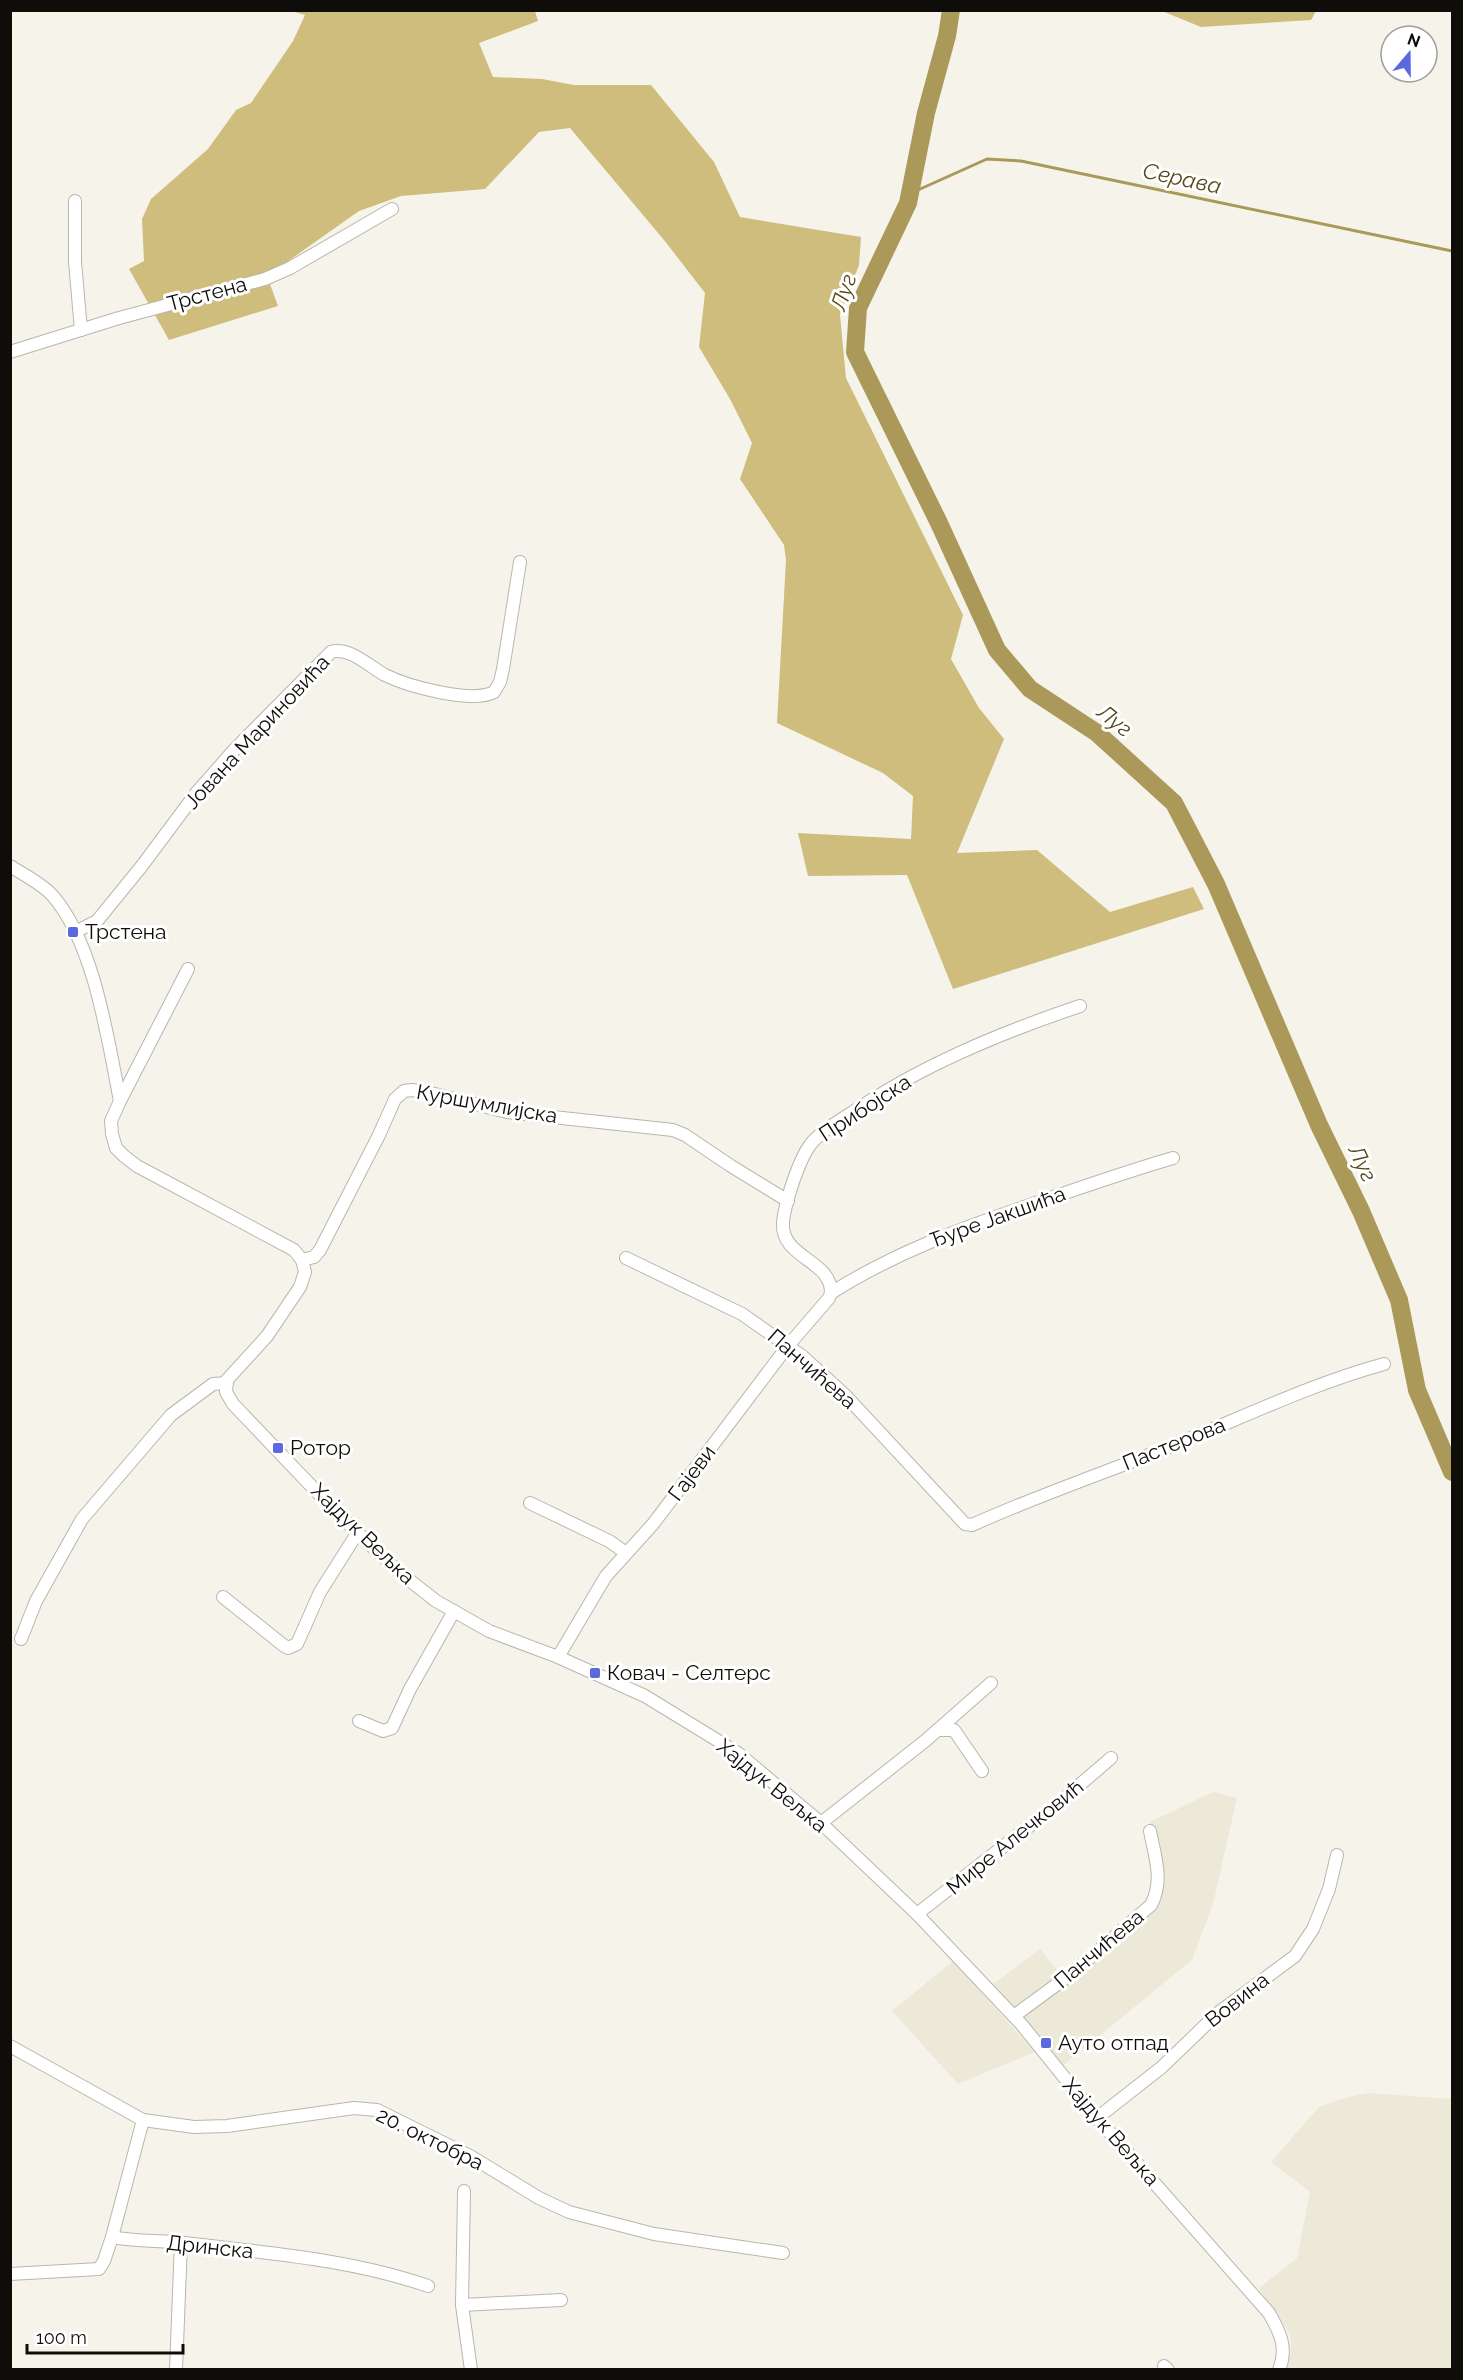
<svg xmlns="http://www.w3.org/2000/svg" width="1463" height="2380" font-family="Raleway,sans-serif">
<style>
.built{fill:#ece9d8}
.forest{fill:#cebd7c}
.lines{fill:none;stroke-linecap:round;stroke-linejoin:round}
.stream{stroke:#aa9959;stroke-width:3}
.river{stroke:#aa9959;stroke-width:18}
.minor-casing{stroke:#b9b6ad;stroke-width:14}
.minor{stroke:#fff;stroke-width:12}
.poi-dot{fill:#5c68e0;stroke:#fff;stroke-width:2}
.labels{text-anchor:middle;stroke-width:6;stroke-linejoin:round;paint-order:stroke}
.street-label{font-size:21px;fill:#0e0d0a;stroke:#fff}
.poi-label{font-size:21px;fill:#0e0d0a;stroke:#fff;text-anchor:start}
.water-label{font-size:22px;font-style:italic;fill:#564918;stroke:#fff}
</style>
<rect width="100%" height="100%" fill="#f6f4ea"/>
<g class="built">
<path d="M1213,1792l24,6 -24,106 -21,56 -131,107 -39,-50 133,-108 7,-19v-15l-12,-53z"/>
<path d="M1040,1949l23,28 -49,35 -23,-26z"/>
<path d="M953,1961l82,91 -77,32 -66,-73z"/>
<path d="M1368,2093l84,6v270h-167l6,-15 -1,-20 -31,-46 38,-30 13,-66 -39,-30 48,-55 25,-9z"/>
</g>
<g class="forest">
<path d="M291,11h244l3,10 -59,22 14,34 49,2 32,6h77l63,77 26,55 121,20 -2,28 -19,50 6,63 117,237 -12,44 28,49 25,31 -47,114 80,-3 73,62 83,-25 11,22 -251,80 -46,-114 -99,1 -10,-43 113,6 2,-43 -30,-23 -106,-50 9,-163 -2,-15 -44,-66 12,-36 -22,-44 -31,-52 6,-54 -41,-53 -94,-112 -31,4 -54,57 -84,7 -42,15 -92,65 11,30 -109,34 -40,-71 15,-8 -2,-42 9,-20 57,-50 28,-39 15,-7 42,-62 12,-26z"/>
<path d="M1162,11l154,-1v1l-5,9 -110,7z"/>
</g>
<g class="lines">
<path class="stream" d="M909,194l78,-35 34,2 431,90"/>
<path class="river" d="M951,10l-4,26 -21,77 -18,90 -50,105 -3,44 84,171 58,127 33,39 67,44 77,70 42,81 103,241 42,86 38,89 18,90 35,82"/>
<g class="minor-casing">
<g id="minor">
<path d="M75,201v61l6,68"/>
<path d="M10,352l109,-34 146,-39 25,-11 102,-59"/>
<path d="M10,866c14,9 31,17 42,29 42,47 56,145 68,206"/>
<path d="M75,932l22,-11 44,-54 56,-75 38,-43 96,-97c18,-6 39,15 54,23 22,11 87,29 109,17l6,-10 3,-13 17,-107"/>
<path d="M188,969l-68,132 -9,20 1,13 4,14 8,8 13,10 157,84 8,10 3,12 -5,15 -33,49 -40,44 -1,12 7,12 104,109 62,59 37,29 53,30 69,26 87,39 93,57 83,70 96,91 105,111 75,93 172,195c11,19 19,35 10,57"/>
<path d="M626,1258l116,56 60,42 44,40 119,128 7,1c69,-31 141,-55 212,-84 66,-27 131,-58 200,-77"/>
<path d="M302,1260l12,-3 6,-7 59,-115 16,-36 9,-8 8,-1 23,4 72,18 166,18 12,5 46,31 57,35"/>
<path d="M831,1293c1,-33 -51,-35 -48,-71 2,-20 16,-62 27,-77 10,-13 26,-22 40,-31 70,-48 150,-81 230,-108"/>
<path d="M530,1503l79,38 17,12"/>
<path d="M223,1597l60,48 5,3 9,-4 23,-52 38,-60"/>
<path d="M21,1639l15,-38 46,-82 89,-104 42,-31 14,-1"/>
<path d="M558,1657l48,-81 47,-52 134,-177 42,-49 2,-5c63,-40 131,-65 202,-89 46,-16 92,-32 140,-46"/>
<path d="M359,1721l24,10 9,-3 18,-39 44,-78"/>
<path d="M939,1730h15l28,41"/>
<path d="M821,1823l104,-82 66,-58"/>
<path d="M917,1914l138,-108 56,-48"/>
<path d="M1014,2016l57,-42 80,-69c13,-24 4,-48 -1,-74"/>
<path d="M10,2046l133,74 51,7 33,-1 127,-18 23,2 93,46 69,42 30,14 85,22 129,19"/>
<path d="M1097,2118l65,-51 56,-54 77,-57 18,-27 16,-40 8,-34"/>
<path d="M464,2191l-2,114 9,65"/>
<path d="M112,2237l31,-117"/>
<path d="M10,2274l89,-5 5,-8 8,-24c24,5 49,3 73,6 81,10 165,16 243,43"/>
<path d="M462,2305l99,-5"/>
<path d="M1164,2366l4,4"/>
<path d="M176,2370l5,-128"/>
</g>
</g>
<use href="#minor" class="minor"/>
</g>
<g class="poi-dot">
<rect x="67" y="926" width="12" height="12" rx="3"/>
<rect x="272" y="1442" width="12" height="12" rx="3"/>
<rect x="589" y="1667" width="12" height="12" rx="3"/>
<rect x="1040" y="2037" width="12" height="12" rx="3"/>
</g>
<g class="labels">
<g class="street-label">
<text transform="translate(207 294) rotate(-15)" y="7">Трстена</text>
<text transform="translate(257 732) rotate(-47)" y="7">Јована Мариновића</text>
<text transform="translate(487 1104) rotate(10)" y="7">Куршумлијска</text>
<text transform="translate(865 1108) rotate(-33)" y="7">Прибојска</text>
<text transform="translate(998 1217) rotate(-20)" y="7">Ђуре Јакшића</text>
<text transform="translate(812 1369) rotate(41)" y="7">Панчићева</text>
<text transform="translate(1174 1444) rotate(-22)" y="7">Пастерова</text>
<text transform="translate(692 1473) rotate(-53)" y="7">Гајеви</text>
<text transform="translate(363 1534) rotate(44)" y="7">Хајдук Вељка</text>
<text transform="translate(772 1786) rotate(39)" y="7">Хајдук Вељка</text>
<text transform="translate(1015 1837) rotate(-39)" y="7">Мире Алечковић</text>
<text transform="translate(1099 1949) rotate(-40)" y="7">Панчићева</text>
<text transform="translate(1237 2000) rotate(-38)" y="7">Вовина</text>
<text transform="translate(1111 2132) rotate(49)" y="7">Хајдук Вељка</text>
<text transform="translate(430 2139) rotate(26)" y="7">20. октобра</text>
<text transform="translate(210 2247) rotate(6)" y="7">Дринска</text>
</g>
<g class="poi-label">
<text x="85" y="939">Трстена</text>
<text x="290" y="1455">Ротор</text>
<text x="607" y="1680">Ковач - Селтерс</text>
<text x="1058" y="2050">Ауто отпад</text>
</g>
<g class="water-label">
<text transform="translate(1182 178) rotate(12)" y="8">Серава</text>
<text transform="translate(843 292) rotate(-71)" y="8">Луг</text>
<text transform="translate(1115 720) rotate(39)" y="8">Луг</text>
<text transform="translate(1363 1163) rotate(65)" y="8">Луг</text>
</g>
</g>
<rect width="1463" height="2380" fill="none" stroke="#0e0d0a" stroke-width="24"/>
<g transform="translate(1409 54) rotate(20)"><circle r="28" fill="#ffffff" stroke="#9f9e9d" stroke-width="1.5"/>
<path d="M0-4.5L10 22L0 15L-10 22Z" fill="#5c68e0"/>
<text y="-9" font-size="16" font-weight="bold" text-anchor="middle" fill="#0e0d0a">N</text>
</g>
<path d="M27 2344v9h156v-9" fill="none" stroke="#0e0d0a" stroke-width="3"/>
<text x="36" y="2344" font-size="18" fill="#0e0d0a" stroke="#ffffff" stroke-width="4.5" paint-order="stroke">100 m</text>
</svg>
